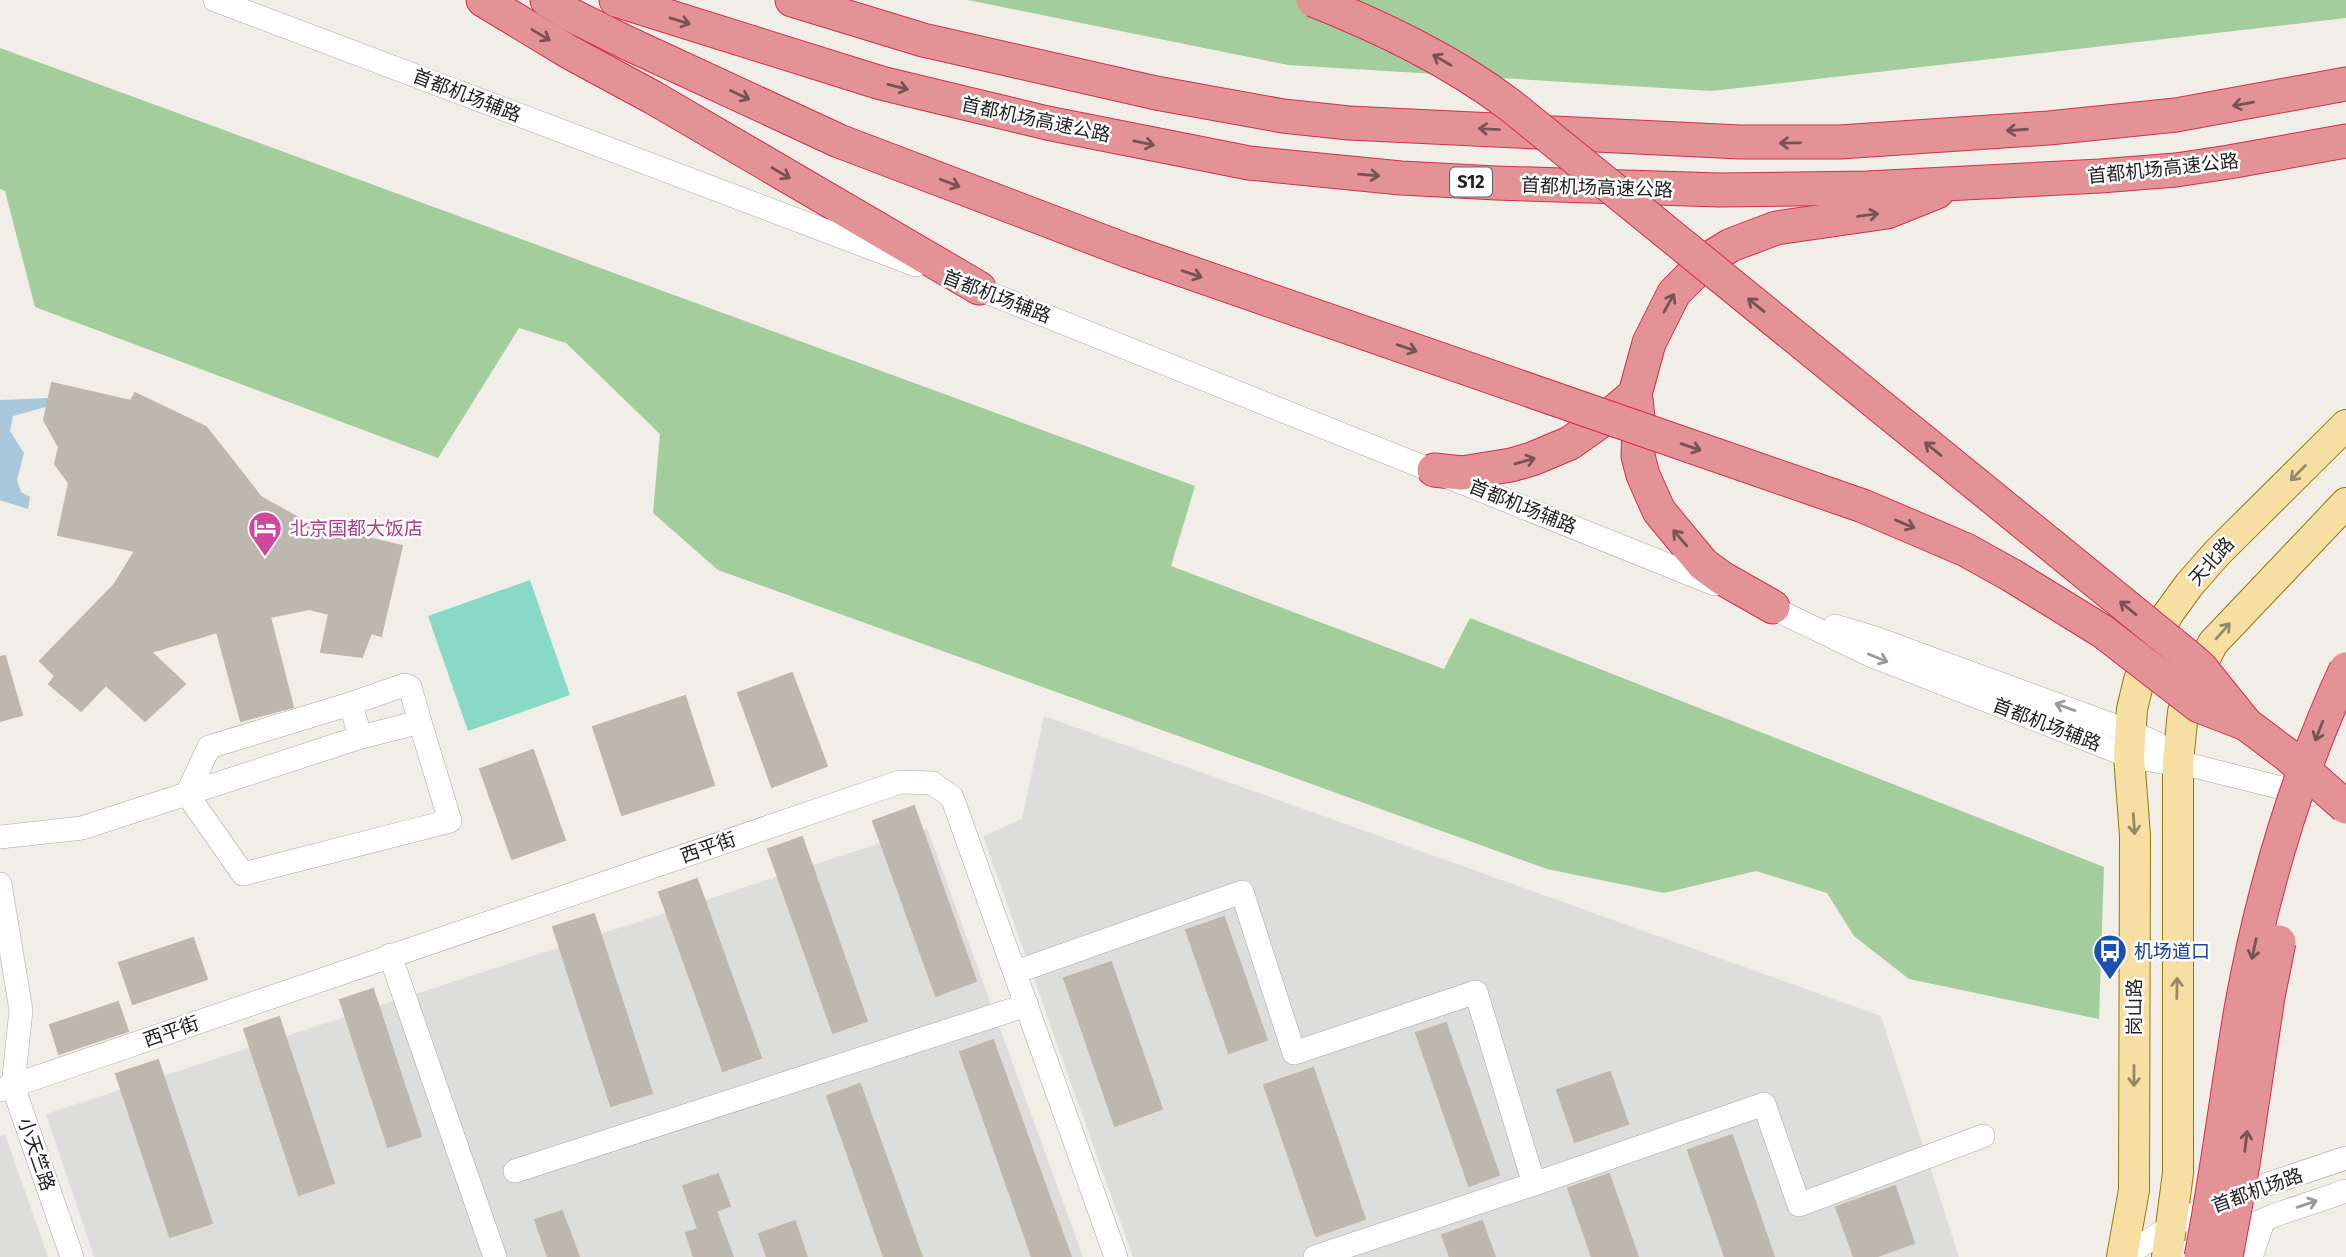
<svg xmlns="http://www.w3.org/2000/svg" width="2346" height="1257" font-family="'Fira Sans','Noto Sans SC',sans-serif">
<style>
.residential{fill:#dddddc}
.forest{fill:#a4cd9d}
.pitch{fill:#88dac7}
.water{fill:#a9c8db}
.building{fill:#bcb7af;stroke:#c1b7a9;stroke-width:2}
.lines{fill:none;stroke-linecap:round;stroke-linejoin:round}
.minor-casing{stroke:#a6a6a6;stroke-width:24}
.major-casing{stroke:#937908;stroke-width:32}
.highway-casing{stroke:#d22e4f;stroke-width:35}
.minor{stroke:#fff;stroke-width:23}
.major{stroke:#f7dfa4;stroke-width:30}
.highway{stroke:#e39295;stroke-width:33}
.highway-bridge-casing{stroke:#d22e4f;stroke-width:35;stroke-linecap:butt}
.highway-bridge{stroke:#e39295;stroke-width:33}
.oneway{stroke:#775354}
.oneway2{stroke:#968968}
.oneway3{stroke:#9a9a9a}
.labels{text-anchor:middle;stroke-width:5;stroke-linejoin:round;paint-order:stroke}
.shield{fill:#fff;stroke:#626262;stroke-width:2}
.shield-label{font-size:18px;font-weight:bold;fill:#1f1f1f}
.street-label{font-size:19px;fill:#1f1f1f;stroke:#fff}
.hotel-label{font-size:19px;fill:#b23c85;stroke:#fff;text-anchor:start}
.transit-label{font-size:19px;fill:#164399;stroke:#fff;text-anchor:start}
</style>
<rect width="100%" height="100%" fill="#f0eee6"/>
<g class="residential">
<path d="M1044,716l837,300 78,241h-826l-150,-421 39,-17z"/>
<path d="M927,828l156,429h-989l-48,-143z"/>
<path d="M5,1134l43,123h-48v-121z"/>
</g>
<g class="forest">
<path d="M968,0h1378v18l-634,73 -424,-26z"/>
<path d="M0,48l1195,438 -24,80 273,103 26,-51 634,249 -5,152 -190,-40 -55,-43 -27,-43 -71,-22 -92,22 -117,-24 -829,-299 -65,-57 7,-79 -94,-91 -47,-15 -81,130 -403,-151 -30,-116 -5,-2z"/>
</g>
<path class="pitch" d="M530,580l40,115 -102,36 -40,-115z"/>
<path class="water" d="M49,398l-3,9 -33,9 -3,15 14,22 -7,27 4,12 9,5 -2,12 -28,-9v-100z"/>
<g class="building">
<path d="M52,383l79,18 4,-8 71,34 55,70 48,27 93,22 -21,90 -10,-3 -9,24 -41,-5 8,-38 -20,-5 -39,8 23,90 -52,14 -24,-89 -66,20 34,32 -40,37 -39,-36 -25,26 -32,-27 6,-8 -15,-15 74,-76 21,-34 -77,-16 11,-52 -14,-19 4,-17 -15,-27z"/>
<path d="M5,656l17,59 -22,6v-64z"/>
<path d="M792,673l35,93 -55,21 -34,-94z"/>
<path d="M685,696l29,89 -92,30 -29,-88z"/>
<path d="M533,750l32,90 -53,19 -32,-90z"/>
<path d="M914,806l62,175 -40,15 -63,-175z"/>
<path d="M802,837l65,184 -34,12 -65,-184z"/>
<path d="M697,879l64,179 -38,13 -64,-179z"/>
<path d="M594,914l58,179 -41,13 -58,-179z"/>
<path d="M1224,917l43,123 -38,13 -43,-123z"/>
<path d="M193,938l14,41 -74,25 -14,-41z"/>
<path d="M1111,962l51,147 -47,17 -51,-148z"/>
<path d="M373,989l48,147 -33,11 -48,-147z"/>
<path d="M118,1002l10,29 -69,23 -9,-29z"/>
<path d="M279,1017l55,166 -35,12 -55,-166z"/>
<path d="M1446,1023l53,152 -30,11 -53,-153z"/>
<path d="M993,1040l78,217h-39l-72,-205z"/>
<path d="M158,1060l54,163 -42,14 -54,-163z"/>
<path d="M1313,1068l52,151 -49,17 -52,-151z"/>
<path d="M1610,1072l18,52 -53,18 -18,-52z"/>
<path d="M860,1084l62,173h-38l-57,-161z"/>
<path d="M1732,1135l42,122h-49l-37,-107z"/>
<path d="M718,1174l12,32 -14,5 17,46h-39l-8,-24 12,-4 -15,-43z"/>
<path d="M1609,1174l29,83h-46l-24,-69z"/>
<path d="M1895,1186l19,57 -39,14h-21l-18,-50z"/>
<path d="M562,1211l17,46h-31l-13,-37z"/>
<path d="M795,1221l12,36h-40l-8,-23z"/>
<path d="M1482,1221l13,36h-45l-8,-22z"/>
</g>
<g class="lines">
<g class="minor-casing">
<g id="minor">
<path d="M215,0l701,265"/>
<path d="M964,283l751,301"/>
<path d="M1760,602l110,53 259,101 32,6h17l132,33"/>
<path d="M1835,626l40,12 254,93 27,12 22,19"/>
<path d="M350,704l54,-19 6,2 10,35"/>
<path d="M187,794l56,80 207,-53 -30,-99 -59,15"/>
<path d="M0,837l82,-9 279,-91 -11,-33 -141,43 -22,47"/>
<path d="M0,884l21,126 -8,76 59,171"/>
<path d="M390,955l105,302"/>
<path d="M1016,972l226,-80 52,161 182,-61 58,192"/>
<path d="M0,1090l900,-308 32,1 20,14 164,460"/>
<path d="M515,1171l512,-166"/>
<path d="M1315,1257l219,-73 230,-80 35,101 184,-69"/>
<path d="M2123,1257l47,-30 53,-28 123,-41"/>
<path d="M2176,1257l99,-42 71,-24"/>
<path d="M2251,1257l12,-35"/>
</g>
</g>
<g class="major-casing">
<g id="major">
<path d="M2122,1257l12,-67 1,-354 -6,-80 3,-47 7,-29 14,-36 15,-30 21,-29 29,-33 128,-127"/>
<path d="M2167,1257l11,-84v-411l5,-50 7,-24 23,-45 133,-140"/>
</g>
</g>
<g class="highway-casing">
<g id="highway">
<path d="M483,0l86,52 85,46 325,190"/>
<path d="M547,0l24,15 54,27 214,99 289,110"/>
<path d="M616,0l265,83 166,40 202,40 152,15 95,5 224,7 147,-2 233,-12 76,-6 53,-8 117,-21"/>
<path d="M792,0l131,40 233,53 127,23 66,7 391,19h100l209,-14 127,-13 170,-31"/>
<path d="M1636,399l3,29 -1,28 5,19 16,36 44,53 19,14 51,29"/>
<path d="M1434,470l28,3 49,-8 21,-6 38,-16 45,-32 20,-17 14,-51 25,-50 34,-34 23,-14 45,-17 111,-16 50,-20"/>
</g>
</g>
<use href="#minor" class="minor"/>
<use href="#major" class="major"/>
<use href="#highway" class="highway"/>
<g class="highway-bridge-casing">
<g id="highway-bridge">
<path d="M1313,0c70,28 137,60 197,105l675,549 16,14 45,56 40,30 60,53"/>
<path d="M1128,251l735,255 103,44 45,25 91,56 97,75 47,18"/>
<path d="M2201,1257c16,-82 26,-165 40,-248 21,-117 55,-232 105,-340"/>
<path d="M2226,1257l17,-93 25,-167 11,-55"/>
</g>
</g>
<use href="#highway-bridge" class="highway-bridge"/>
</g>
<defs><path id="oneway-shaft" d="M-6 0H5M1.5-3L5.5 0L1.5 3" fill="none" stroke-width="1.6" stroke-linecap="round" stroke-linejoin="round" transform="scale(1.75)"/></defs>
<g class="oneway">
<use href="#oneway-shaft" transform="translate(680 21) rotate(17)"/>
<use href="#oneway-shaft" transform="translate(541 35) rotate(31)"/>
<use href="#oneway-shaft" transform="translate(1442 60) rotate(-150)"/>
<use href="#oneway-shaft" transform="translate(898 87) rotate(14)"/>
<use href="#oneway-shaft" transform="translate(740 95) rotate(25)"/>
<use href="#oneway-shaft" transform="translate(2243 104) rotate(170)"/>
<use href="#oneway-shaft" transform="translate(1489 129) rotate(-177)"/>
<use href="#oneway-shaft" transform="translate(2017 130) rotate(176)"/>
<use href="#oneway-shaft" transform="translate(1144 143) rotate(12)"/>
<use href="#oneway-shaft" transform="translate(1790 143) rotate(179)"/>
<use href="#oneway-shaft" transform="translate(781 173) rotate(30)"/>
<use href="#oneway-shaft" transform="translate(1369 175) rotate(5)"/>
<use href="#oneway-shaft" transform="translate(950 183) rotate(21)"/>
<use href="#oneway-shaft" transform="translate(1868 215) rotate(-7)"/>
<use href="#oneway-shaft" transform="translate(1192 274) rotate(19)"/>
<use href="#oneway-shaft" transform="translate(1669 303) rotate(-61)"/>
<use href="#oneway-shaft" transform="translate(1756 305) rotate(-141)"/>
<use href="#oneway-shaft" transform="translate(1407 348) rotate(19)"/>
<use href="#oneway-shaft" transform="translate(1691 447) rotate(19)"/>
<use href="#oneway-shaft" transform="translate(1933 449) rotate(-141)"/>
<use href="#oneway-shaft" transform="translate(1525 461) rotate(-16)"/>
<use href="#oneway-shaft" transform="translate(1905 524) rotate(23)"/>
<use href="#oneway-shaft" transform="translate(1680 538) rotate(-131)"/>
<use href="#oneway-shaft" transform="translate(2128 608) rotate(-141)"/>
<use href="#oneway-shaft" transform="translate(2319 731) rotate(111)"/>
<use href="#oneway-shaft" transform="translate(2254 949) rotate(102)"/>
<use href="#oneway-shaft" transform="translate(2246 1141) rotate(-83)"/>
</g>
<g class="oneway2">
<use href="#oneway-shaft" transform="translate(2298 473) rotate(135)"/>
<use href="#oneway-shaft" transform="translate(2223 631) rotate(-49)"/>
<use href="#oneway-shaft" transform="translate(2134 824) rotate(86)"/>
<use href="#oneway-shaft" transform="translate(2177 988) rotate(-89)"/>
<use href="#oneway-shaft" transform="translate(2134 1076) rotate(90)"/>
</g>
<g class="oneway3">
<use href="#oneway-shaft" transform="translate(1878 658) rotate(22)"/>
<use href="#oneway-shaft" transform="translate(2065 707) rotate(-160)"/>
<use href="#oneway-shaft" transform="translate(2307 1204) rotate(-19)"/>
</g>
<defs>
<g id="hotel-pin" transform="scale(1.75)"><path d="M0 17L-7.5 6A9.5 9.5 0 1 1 7.5 6Z" fill="#d1479c" stroke="#fff"/><path d="M-6-4.5h1.5V1H6V5H4.5V3h-9V5H-6ZM-4 0a1.8 1.8 0 1 1 3.6 0ZM.5 0V-2.5h3Q6-2.5 6 0Z" fill="#fff"/></g>
<g id="bus-pin" transform="scale(1.75)"><path d="M0 17L-7.5 6A9.5 9.5 0 1 1 7.5 6Z" fill="#1a4fb4" stroke="#fff"/><path d="M-5-6H5V4H4V6H2V4H-2V6H-4V4H-5ZM-3.5-4V0h7V-4ZM-3.5 1.2v1.5H-2V1.2ZM2 1.2v1.5H3.5V1.2Z" fill="#fff"/></g>
</defs>
<g fill-rule="evenodd">
<use href="#hotel-pin" x="265" y="528"/>
<use href="#bus-pin" x="2110" y="951"/>
</g>
<g class="labels">
<rect class="shield" x="1450" y="167.5" width="42" height="29" rx="5"/>
<g class="shield-label">
<text x="1471" y="188">S12</text>
</g>
<g class="street-label">
<text transform="translate(467 95) rotate(21)" y="7">首都机场辅路</text>
<text transform="translate(1036 119) rotate(12)" y="7">首都机场高速公路</text>
<text transform="translate(2163 168) rotate(-6)" y="7">首都机场高速公路</text>
<text transform="translate(1597 187) rotate(2)" y="7">首都机场高速公路</text>
<text transform="translate(997 296) rotate(21)" y="7">首都机场辅路</text>
<text transform="translate(1523 506) rotate(22)" y="7">首都机场辅路</text>
<text transform="translate(2211 561) rotate(-48)" y="7">天北路</text>
<text transform="translate(2047 724) rotate(21)" y="7">首都机场辅路</text>
<text transform="translate(708 847) rotate(-19)" y="7">西平街</text>
<text transform="translate(2134 1007) rotate(-90)" y="7">岗山路</text>
<text transform="translate(171 1031) rotate(-19)" y="7">西平街</text>
<text transform="translate(37 1154) rotate(71)" y="7">小天竺路</text>
<text transform="translate(2257 1190) rotate(-20)" y="7">首都机场路</text>
</g>
<g class="hotel-label">
<text x="290" y="535">北京国都大饭店</text>
</g>
<g class="transit-label">
<text x="2134" y="958">机场道口</text>
</g>
</g>
</svg>
